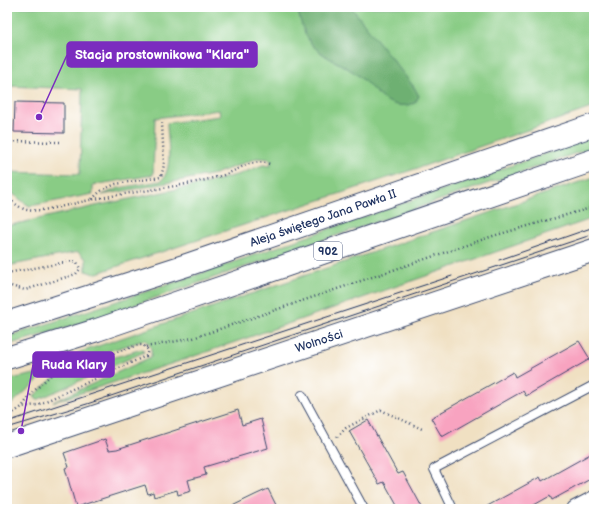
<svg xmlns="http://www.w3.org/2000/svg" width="601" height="516" font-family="'Balsamiq Sans',sans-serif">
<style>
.green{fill:#89cc85;stroke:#527e72}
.forest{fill:#6eb072;stroke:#447068}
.building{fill:#f8a3c0}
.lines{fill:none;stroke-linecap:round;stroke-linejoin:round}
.lane-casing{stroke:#3b4a6d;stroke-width:10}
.street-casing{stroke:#3b4a6d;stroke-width:18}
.secondary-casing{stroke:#3b4a6d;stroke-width:24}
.primary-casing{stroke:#3b4a6d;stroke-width:24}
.path{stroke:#3b4a6d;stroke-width:2.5;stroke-dasharray:1 3;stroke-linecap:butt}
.lane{stroke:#fff;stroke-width:8}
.street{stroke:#fff;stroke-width:16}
.secondary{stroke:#fff;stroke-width:22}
.primary{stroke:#fff;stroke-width:22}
.tram{stroke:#1b2f5e;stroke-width:1}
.labels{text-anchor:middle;stroke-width:3;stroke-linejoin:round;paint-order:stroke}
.shield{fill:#fff;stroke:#5f6d8e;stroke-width:1}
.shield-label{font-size:11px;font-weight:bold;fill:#1b2f5e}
.street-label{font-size:12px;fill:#1b2f5e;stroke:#fff}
.leader{fill:none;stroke:#7b2cbf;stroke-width:1.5}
.callout-dot{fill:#7b2cbf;stroke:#fff;stroke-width:1.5}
.callout{fill:#7b2cbf;stroke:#7b2cbf;stroke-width:1.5}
.callout-label{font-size:13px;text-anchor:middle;font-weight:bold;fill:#fff}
</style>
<rect width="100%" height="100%" fill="#fff"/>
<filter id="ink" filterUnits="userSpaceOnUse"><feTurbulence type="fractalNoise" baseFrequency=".025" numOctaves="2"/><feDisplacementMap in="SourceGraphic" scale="8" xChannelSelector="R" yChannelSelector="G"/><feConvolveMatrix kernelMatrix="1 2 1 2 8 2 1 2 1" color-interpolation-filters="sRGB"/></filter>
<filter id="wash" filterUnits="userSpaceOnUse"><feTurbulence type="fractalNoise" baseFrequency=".012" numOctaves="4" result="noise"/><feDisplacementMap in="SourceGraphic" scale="16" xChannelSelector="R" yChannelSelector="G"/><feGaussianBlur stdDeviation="0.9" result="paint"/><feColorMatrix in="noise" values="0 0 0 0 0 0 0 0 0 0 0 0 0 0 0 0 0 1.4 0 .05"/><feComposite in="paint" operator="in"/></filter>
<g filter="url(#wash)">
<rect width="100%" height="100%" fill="#f0e0c2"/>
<g class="green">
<path d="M7,7h587v100l-170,59 -330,108 -8,-3v-12l-8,-7 -71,14v-40l93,-21 107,-22 33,-9 23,-9 8,1 -1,-7 -13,-1 -42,16 -113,21 17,-7 42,-7c13,-13 6,-40 6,-58l53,-7 -1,-6 -64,8 -2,57 -60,10v9l-63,12c-9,-4 -14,-12 -23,-15v-19l73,2 2,-85 -75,-3z"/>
<path d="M594,137v10l-518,178 -69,20v-8l175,-57z"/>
<path d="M594,177v41l-408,141 -133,43 98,-45c1,-8 0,-12 -6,-17l-86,26 -2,-6z"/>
<path d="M142,349l2,3 -107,48 -3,-4 18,-17 10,-6z"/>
<path d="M44,372l2,1 -39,35v-28z"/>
</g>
<path class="forest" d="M297,7h54l63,80 5,9 -4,7c-30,11 -41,-18 -63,-32 -13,-8 -28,-14 -39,-25 -9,-10 -13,-26 -16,-39z"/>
<g id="blocks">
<g class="building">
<path d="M15,102l49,1v30l-50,-1z"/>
<path d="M579,341l11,18 -64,37 -3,-5 -81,46 -11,-19 82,-46 2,5z"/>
<path d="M238,410l4,15 19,-6 7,29 -64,19 2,8 -18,5 3,11 -13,4 -1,-5 -23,7 -1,-5 -5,2 -3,-9 -69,22 -11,-39 4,-1 -5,-14 41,-14 4,11 8,-1z"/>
<path d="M368,420l30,54 5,-2 20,37h-24l-15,-27 -5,2 -30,-53z"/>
<path d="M594,452v25l-42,23 -2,-4 -23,13h-45l58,-32 2,4z"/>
<path d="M268,489l10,20h-52l31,-15z"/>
</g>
</g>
</g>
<g filter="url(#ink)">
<use href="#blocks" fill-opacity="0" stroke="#3b4a6d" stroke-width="1"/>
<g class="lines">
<g class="lane-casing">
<g id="lane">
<path d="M302,395l62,114"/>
<path d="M453,509l-19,-40 160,-84"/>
</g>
</g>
<g class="street-casing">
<path id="street" d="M575,509l19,-10"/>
</g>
<g class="secondary-casing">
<path id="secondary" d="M7,446l587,-196"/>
</g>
<g class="primary-casing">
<g id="primary">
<path d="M7,323l180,-58 407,-140"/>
<path d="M7,358l90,-28 497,-170"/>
</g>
</g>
<g class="path">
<path d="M7,141l54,1"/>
<path d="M7,196c6,6 12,12 20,14 13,3 48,-7 63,-10 44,-9 88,-12 131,-24 19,-6 29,-18 49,-12"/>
<path d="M92,199l10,-9 14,-6 45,-7 3,-12 -2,-42"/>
<path d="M7,273l66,-12 4,1 3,7 -4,5 -51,16 -18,-5"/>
<path d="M146,347l47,-9 300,-102 101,-29"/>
<path d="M7,417l15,-10 10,-14 21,-20 85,-28h5l5,5 -2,6 -109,49 -15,2"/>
<path d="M337,437l9,-9 35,-18 41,19"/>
</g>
<use href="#lane" class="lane"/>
<use href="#street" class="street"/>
<use href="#secondary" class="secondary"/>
<use href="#primary" class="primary"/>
<g class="tram">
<path d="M499,260l95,-33"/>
<path d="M7,422l445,-146"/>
<path d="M7,428l80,-24 507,-170"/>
</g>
</g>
</g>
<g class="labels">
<rect class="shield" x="314" y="242" width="28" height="18" rx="3"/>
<g class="shield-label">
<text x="328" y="255">902</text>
</g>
<g class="street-label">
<text transform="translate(323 218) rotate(-19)" y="4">Aleja świętego Jana Pawła II</text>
<text transform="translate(319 341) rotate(-18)" y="4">Wolności</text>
</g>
</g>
<path class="leader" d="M39 117L67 55M21 431L33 365"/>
<g class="callout-dot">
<circle cx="39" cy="117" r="4"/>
<circle cx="21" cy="431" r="4"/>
</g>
<g class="callout">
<rect x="67" y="42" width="190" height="25" rx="4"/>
<rect x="33" y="352" width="81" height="25" rx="4"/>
</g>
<g class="callout-label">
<text x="162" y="59">Stacja prostownikowa "Klara"</text>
<text x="74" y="369">Ruda Klary</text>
</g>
<rect width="601" height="516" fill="none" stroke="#fff" stroke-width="24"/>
</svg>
